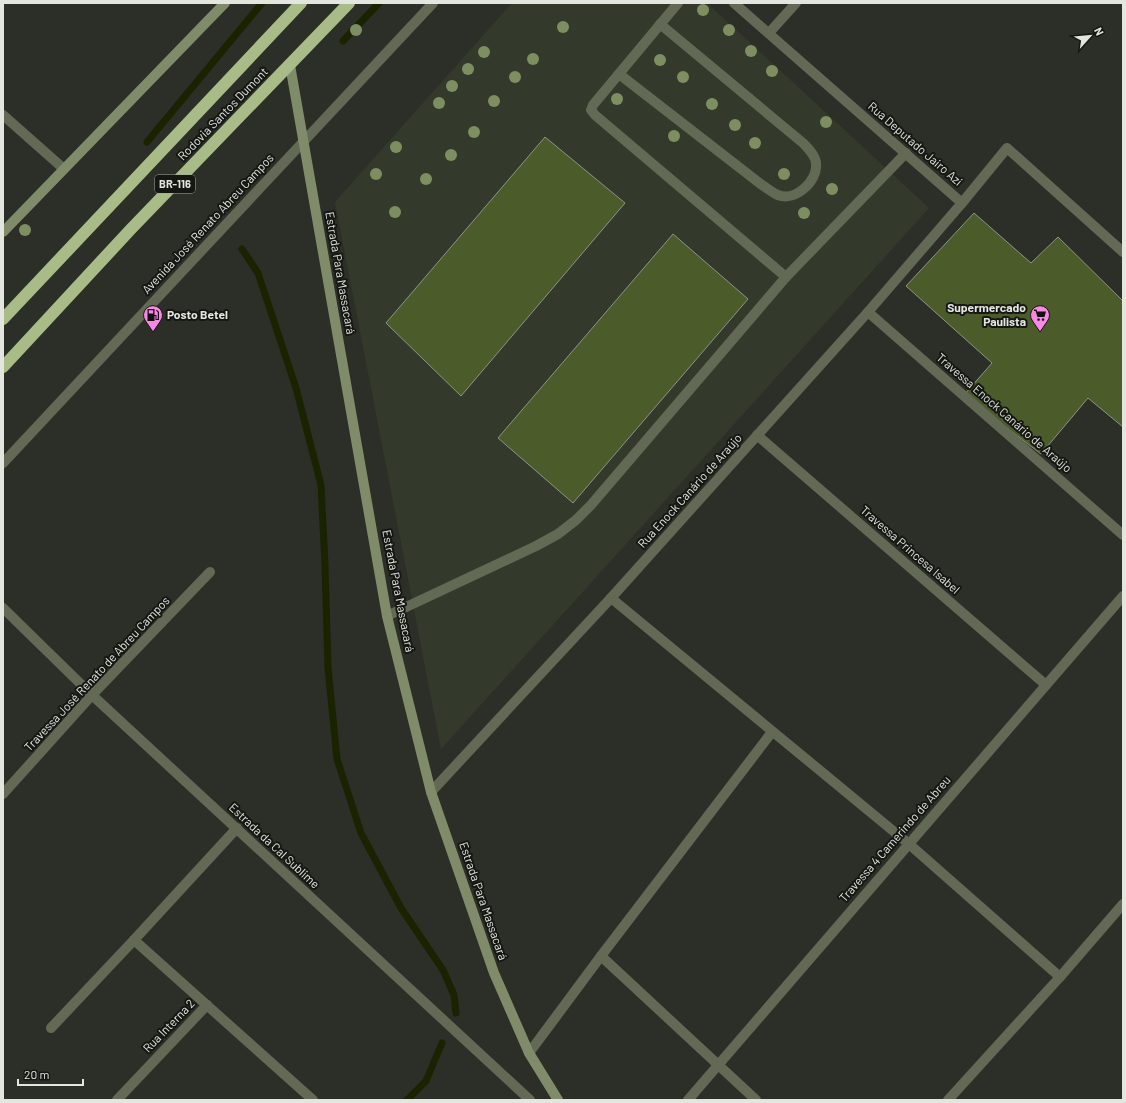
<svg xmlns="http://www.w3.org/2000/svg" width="1126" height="1103" font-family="Barlow,sans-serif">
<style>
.built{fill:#343a2b}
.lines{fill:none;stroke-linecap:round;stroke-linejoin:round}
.stream{stroke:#192300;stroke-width:7}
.building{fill:#4b5b2a;stroke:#8f9289}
.lane{stroke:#626954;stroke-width:10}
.street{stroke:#626954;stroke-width:10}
.secondary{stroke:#7f8b69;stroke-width:10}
.highway{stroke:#a9bb87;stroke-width:12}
.tree{fill:#7e8e60}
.labels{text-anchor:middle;stroke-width:4;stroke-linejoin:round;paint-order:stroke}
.shield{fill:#151713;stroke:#a5a7a2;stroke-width:1}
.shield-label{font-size:11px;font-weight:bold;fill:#e3e5df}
.street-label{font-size:12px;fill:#e3e5df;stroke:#151713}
.poi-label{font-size:12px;font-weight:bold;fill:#e3e5df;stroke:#151713;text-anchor:end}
</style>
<rect width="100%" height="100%" fill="#2c2f27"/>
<path class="built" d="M512,3h195l222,205 -488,541 -106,-547z"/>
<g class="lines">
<g class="stream">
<path d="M343,41l36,-38"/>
<path d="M147,142l115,-139"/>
<path d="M242,249l16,24 38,115 25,97 4,80 3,103 9,91 24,74 40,75 42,62 11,25 2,18"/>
<path d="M407,1100l19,-19 16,-38"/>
</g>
</g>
<g class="building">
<path d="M545,137l80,66 -164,193 -75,-73z"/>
<path d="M974,213l57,50 27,-26 65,64v126l-35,-29 -47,56 -77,-59 28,-32 -86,-77z"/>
<path d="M673,234l75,65 -175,204 -75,-65z"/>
</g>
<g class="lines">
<g class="lane">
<path d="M678,3l-85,102 -2,5 4,5 191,162"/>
<path d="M619,74l143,111c5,3 11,8 16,10 17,7 40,-14 38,-31 0,-8 -8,-16 -13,-21l-143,-119"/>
<path d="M868,312l255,223"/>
<path d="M387,616l149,-70 22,-12 18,-14 15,-15 195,-228 120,-124"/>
</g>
<g class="street">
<path d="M734,3l228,200"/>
<path d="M769,33l27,-30"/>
<path d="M3,115l61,54"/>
<path d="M757,435l289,250"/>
<path d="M3,463l430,-460"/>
<path d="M611,598l298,246 151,133"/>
<path d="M3,608l89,87 438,405"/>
<path d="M431,792l180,-194 257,-286 94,-109 45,-55 116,104"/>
<path d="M3,794l89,-99 118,-123"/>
<path d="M134,940l179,160"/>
<path d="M601,956l155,144"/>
<path d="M51,1028l83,-88 103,-112"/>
<path d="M529,1053l72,-97 171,-224"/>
<path d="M117,1100l90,-95"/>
<path d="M688,1100l435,-504"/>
<path d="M948,1100l112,-123 63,-73"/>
</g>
<g class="secondary">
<path d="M290,65l97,551 44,176 63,181 35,80 29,47"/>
<path d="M3,232l222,-229"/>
</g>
<g class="highway">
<path d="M3,319l298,-316"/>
<path d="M3,367l128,-138 218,-226"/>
</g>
</g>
<g class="tree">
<circle cx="703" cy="10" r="6"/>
<circle cx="563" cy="27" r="6"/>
<circle cx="356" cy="30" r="6"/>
<circle cx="729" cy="30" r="6"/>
<circle cx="751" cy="51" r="6"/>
<circle cx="484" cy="52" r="6"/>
<circle cx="533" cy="59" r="6"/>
<circle cx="660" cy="60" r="6"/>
<circle cx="468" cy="69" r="6"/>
<circle cx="772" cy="71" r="6"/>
<circle cx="515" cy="77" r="6"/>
<circle cx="683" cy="77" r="6"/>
<circle cx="452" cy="86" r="6"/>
<circle cx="617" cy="99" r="6"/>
<circle cx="494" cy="101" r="6"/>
<circle cx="439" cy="103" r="6"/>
<circle cx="712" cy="104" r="6"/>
<circle cx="826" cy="122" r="6"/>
<circle cx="735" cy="125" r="6"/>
<circle cx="474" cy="132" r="6"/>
<circle cx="674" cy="136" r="6"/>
<circle cx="755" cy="143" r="6"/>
<circle cx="396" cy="147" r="6"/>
<circle cx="451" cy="155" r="6"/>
<circle cx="376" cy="174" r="6"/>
<circle cx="784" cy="174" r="6"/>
<circle cx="426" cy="179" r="6"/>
<circle cx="832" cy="189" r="6"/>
<circle cx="395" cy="212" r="6"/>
<circle cx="804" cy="213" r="6"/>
<circle cx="25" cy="230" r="6"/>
</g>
<defs>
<g id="fuel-pin" transform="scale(1)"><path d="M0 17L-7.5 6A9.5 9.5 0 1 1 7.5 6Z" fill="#fa87e6" stroke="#151713"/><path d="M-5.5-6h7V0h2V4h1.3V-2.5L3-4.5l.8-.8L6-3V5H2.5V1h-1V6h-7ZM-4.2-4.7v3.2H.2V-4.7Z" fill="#111"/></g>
<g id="supermarket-pin" transform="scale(1)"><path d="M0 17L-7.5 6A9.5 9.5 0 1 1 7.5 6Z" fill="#fa87e6" stroke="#151713"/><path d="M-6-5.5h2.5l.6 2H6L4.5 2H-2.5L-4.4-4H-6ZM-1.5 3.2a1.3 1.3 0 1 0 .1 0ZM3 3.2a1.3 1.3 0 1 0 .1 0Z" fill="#111"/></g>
</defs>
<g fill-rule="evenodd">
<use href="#fuel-pin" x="153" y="315"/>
<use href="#supermarket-pin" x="1040" y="315"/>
</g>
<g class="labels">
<rect class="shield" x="155" y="175" width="40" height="18" rx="3"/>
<g class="shield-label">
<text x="175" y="188">BR-116</text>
</g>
<g class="street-label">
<text transform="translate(223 114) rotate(-46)" y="4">Rodovia Santos Dumont</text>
<text transform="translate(915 144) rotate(41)" y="4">Rua Deputado Jairo Azi</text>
<text transform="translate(208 224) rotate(-47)" y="4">Avenida José Renato Abreu Campos</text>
<text transform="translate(340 273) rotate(80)" y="4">Estrada Para Massacará</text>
<text transform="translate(1004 413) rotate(41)" y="4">Travessa Enock Canário de Araújo</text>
<text transform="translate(690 491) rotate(-48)" y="4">Rua Enock Canário de Araújo</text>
<text transform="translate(910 550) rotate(41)" y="4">Travessa Princesa Isabel</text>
<text transform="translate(398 591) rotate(79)" y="4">Estrada Para Massacará</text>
<text transform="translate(97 674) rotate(-47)" y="4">Travessa José Renato de Abreu Campos</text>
<text transform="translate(895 839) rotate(-49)" y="4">Travessa 4 Camerindo de Abreu</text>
<text transform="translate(274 846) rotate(43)" y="4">Estrada da Cal Sublime</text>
<text transform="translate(483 901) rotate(71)" y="4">Estrada Para Massacará</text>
<text transform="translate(169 1026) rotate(-46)" y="4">Rua Interna 2</text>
</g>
<g class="poi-label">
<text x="1026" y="312">Supermercado<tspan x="1026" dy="14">Paulista</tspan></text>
<text x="167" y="319" text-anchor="start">Posto Betel</text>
</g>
</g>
<rect width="1126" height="1103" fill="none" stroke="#e3e5df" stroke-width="8"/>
<g transform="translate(1090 36) rotate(63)" stroke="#151713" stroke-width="3" paint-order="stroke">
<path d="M0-3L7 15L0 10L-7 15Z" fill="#e3e5df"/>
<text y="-6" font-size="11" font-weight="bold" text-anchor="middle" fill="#e3e5df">N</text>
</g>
<path d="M18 1079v6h65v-6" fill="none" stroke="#e3e5df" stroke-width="2"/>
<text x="24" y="1079" font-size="12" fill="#e3e5df" stroke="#151713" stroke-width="3" paint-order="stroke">20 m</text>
</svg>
